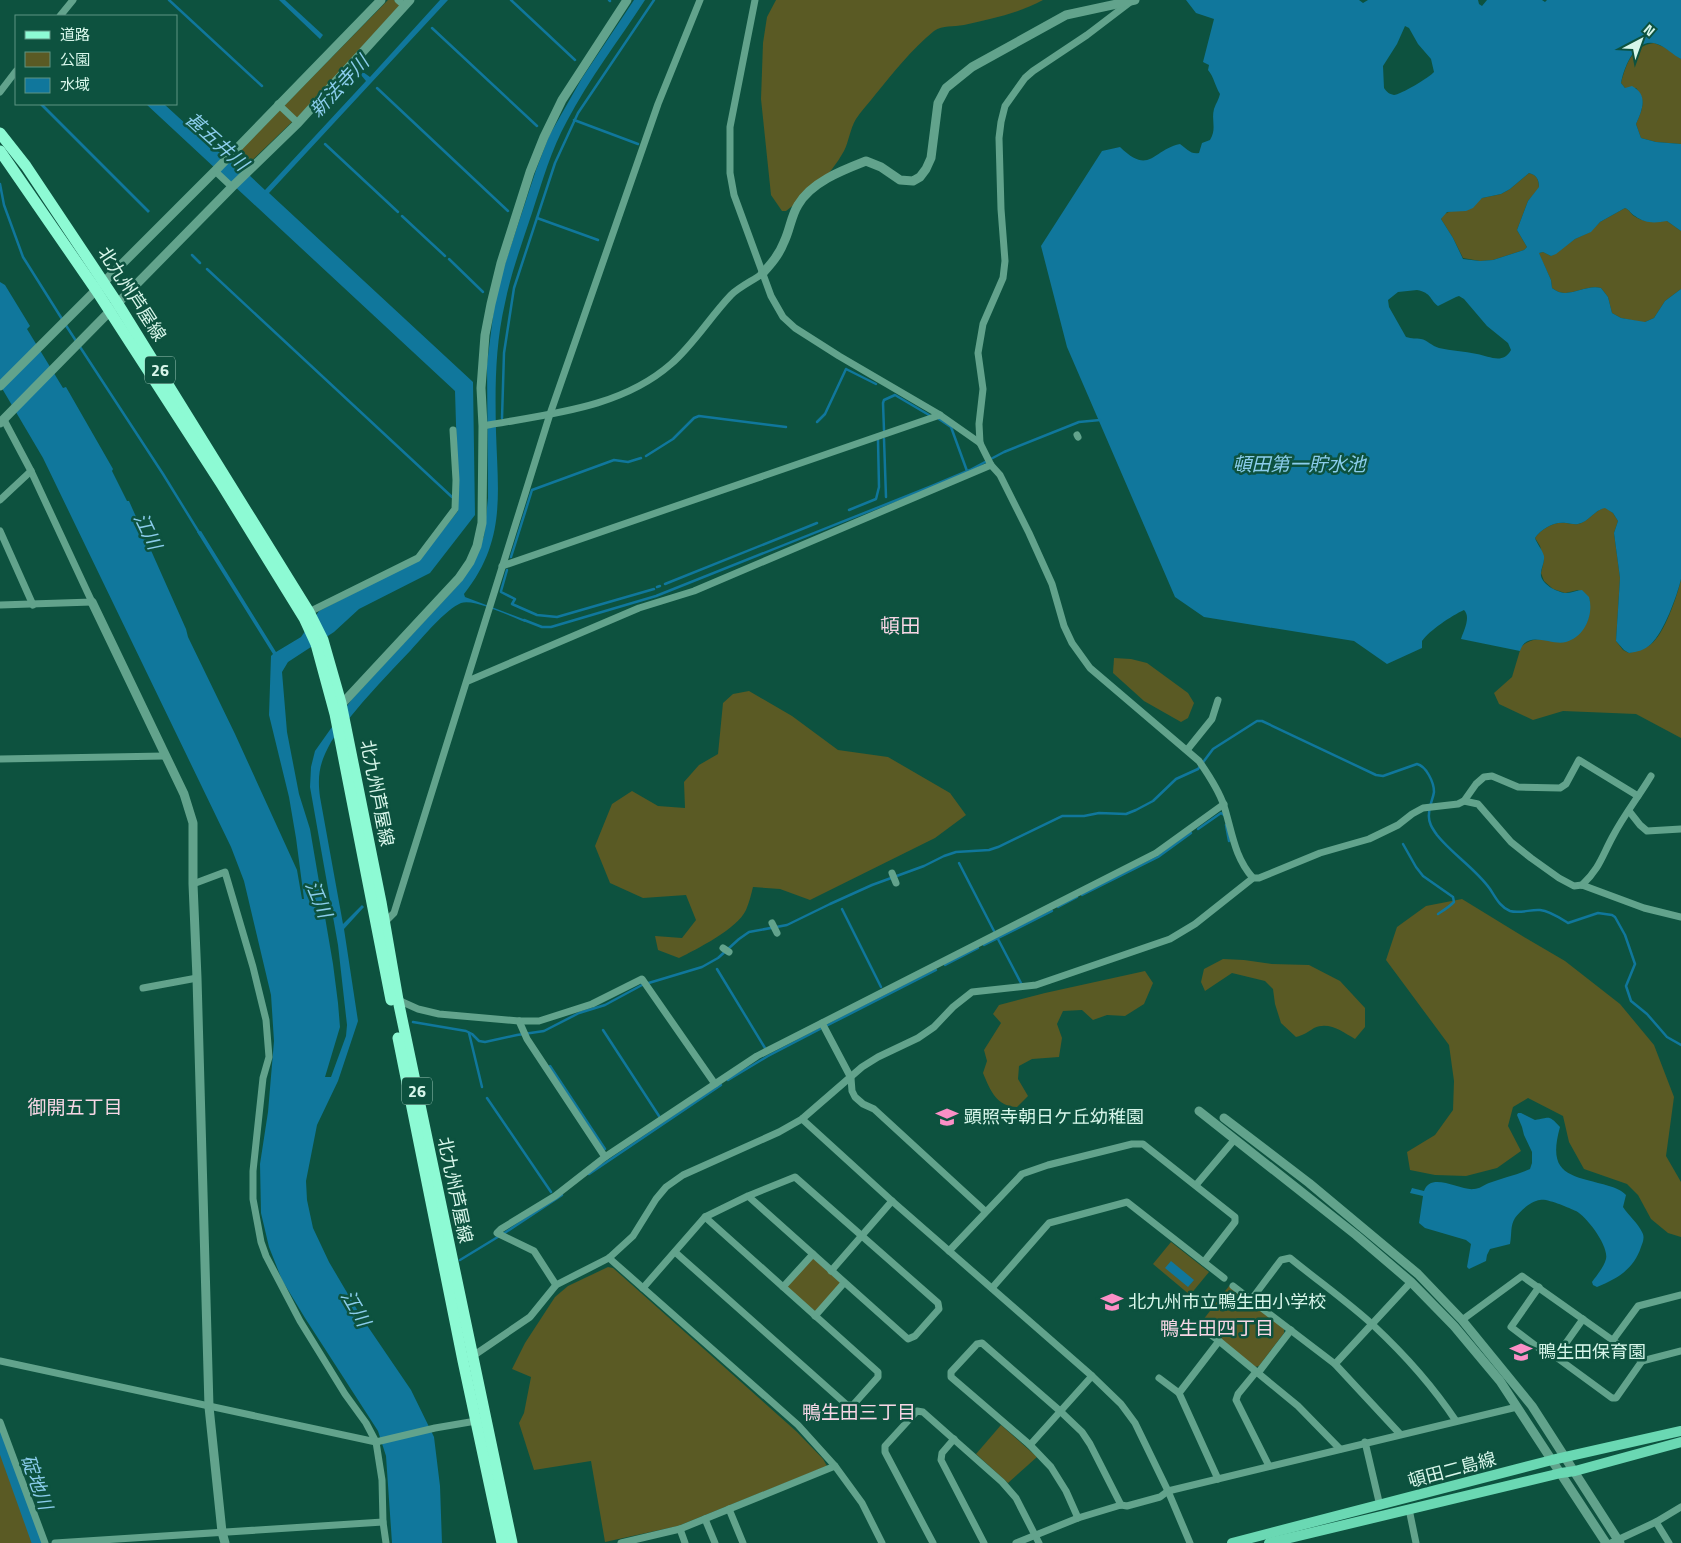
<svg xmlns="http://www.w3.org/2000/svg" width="1681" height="1543" font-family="'Titillium Web','Noto Sans JP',sans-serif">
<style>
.green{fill:#5a5a24}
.water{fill:#10779c;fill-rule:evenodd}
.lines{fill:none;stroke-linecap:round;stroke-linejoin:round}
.stream{stroke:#10779c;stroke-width:2.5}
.river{stroke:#10779c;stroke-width:14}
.minor{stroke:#62a38c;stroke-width:7}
.tertiary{stroke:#62a38c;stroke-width:9}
.secondary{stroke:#6ad8b3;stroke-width:10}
.primary{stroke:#8dfad4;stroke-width:11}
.labels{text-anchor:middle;stroke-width:5;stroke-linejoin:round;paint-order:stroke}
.shield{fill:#0d523f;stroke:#9ac5b7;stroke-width:1}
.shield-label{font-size:16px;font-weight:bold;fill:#d7f6ea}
.street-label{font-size:18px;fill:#d7f6ea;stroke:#0d523f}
.poi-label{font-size:18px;fill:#d7f6ea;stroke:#0d523f;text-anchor:start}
.water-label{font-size:19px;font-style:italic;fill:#8bcdec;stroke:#0d523f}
.neighbourhood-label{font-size:19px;fill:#f6d6e5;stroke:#0d523f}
.quarter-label{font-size:20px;fill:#f6d6e5;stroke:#0d523f}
</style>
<rect width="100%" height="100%" fill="#0d523f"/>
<g class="green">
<path d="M388,0h6l6,5 -103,113 -13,-12z"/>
<path d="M776,0h267c-23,13 -53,19 -79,25 -11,2 -21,0 -30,6 -22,18 -41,42 -59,64 -6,8 -14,16 -19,24 -6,10 -7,22 -12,32 -14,26 -36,43 -58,60h-4l-11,-16 -10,-96 2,-56 4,-26z"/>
<path d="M1654,43l10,4 17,12v85l-25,-2 -15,-4 -5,-14c6,-14 11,-23 0,-36h-11l-4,-5c5,-19 11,-37 33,-40z"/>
<path d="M280,110l12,12 -48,46 -11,-10z"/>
<path d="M1529,173c8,2 10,7 10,15l-11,13 -11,29 10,17 -3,3 -31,10 -13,1 -17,-3 -10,-20 -12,-19 3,-5 38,-16 19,-4 9,-5z"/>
<path d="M1625,208c5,2 5,5 9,8 12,8 21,5 33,5l14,10v58l-16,12 -11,17 -9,4h-4l-20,-4 -9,-5 -4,-16 -7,-9c-18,-4 -33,13 -49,0l-1,-8 -12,-26v-1l4,-1 8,4 24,-17 15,-7 10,-10z"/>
<path d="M1605,507l8,6 5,8 -4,12 6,45 -4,63 7,9 6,3c7,-3 17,-4 22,-9 13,-9 27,-50 30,-65v159l-45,-24 -73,-3 -30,9 -34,-16 -5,-11 18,-16 9,-30c12,-12 29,-7 44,-5 21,-15 24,-15 25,-41l-12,-11 -13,3 -12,-4 -9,-8 -3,-8 3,-13 -4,-14 -5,-8c6,-9 19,-17 31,-15 4,0 8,2 12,1 10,-2 16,-13 27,-17z"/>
<path d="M1114,658l17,1 16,4 41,30 6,10 -6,15 -7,4 -37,-21 -31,-28z"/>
<path d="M749,691l43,25 46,34 50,7 62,36 16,22 -31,23 -125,62 -30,-11 -27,-2c-2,8 -4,16 -7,23 -9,19 -49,39 -67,48l-21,-8 -3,-14 27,2 14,-18 -10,-25 -43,3 -33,-15 -15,-37 17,-42 20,-13 26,15 27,2 -1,-26 15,-17 19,-11 5,-51 10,-9z"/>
<path d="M1462,899l62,38 41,24 55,43 34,41 20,52 -8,59 15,26v55l-13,-4 -17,-14 -13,-24 -11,-11 -43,-15 -15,-27 -6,-26 -35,-18 -15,9 -5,19 13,25 -24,17 -31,8 -31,-1 -25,-5 -3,-18 28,-17 18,-25 1,-29 -5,-36 -63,-85 11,-33 29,-21z"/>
<path d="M1223,959l21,1 28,4 37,1 31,16 25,27v19l-10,12c-12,-7 -26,-18 -41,-11 -6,4 -10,7 -18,9l-15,-14 -6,-19 -2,-15 -8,-8 -33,-8 -27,18 -4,-9 3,-13z"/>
<path d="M1145,971l8,12 -9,21 -19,12 -18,-1 -14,5 -11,-10 -19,1 -6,13 5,14 -3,19 -27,2 -13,7 -1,13 10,17 -11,11c-20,0 -27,-17 -34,-34l4,-12 -3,-11 17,-27 -8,-9 6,-9 46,-12z"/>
<path d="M1171,1242l38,30 -19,23 -37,-31z"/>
<path d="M813,1258l28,25 -25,29 -29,-25z"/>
<path d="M608,1267l5,1 184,164 26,27 4,7 -149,60 -73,16 -14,-81 -57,9 -15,-47 5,-10 7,-36 -19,-8 13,-26 30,-46 13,-11z"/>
<path d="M1229,1286l55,42v5l-25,33 -4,1 -55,-43z"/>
<path d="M1001,1425l36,32 -29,26 -32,-29z"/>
<path d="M0,1437l2,6 35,100h-37z"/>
</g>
<g class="water">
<path d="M279,0h6l38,35 -3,4z"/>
<path d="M440,0h8l-179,193 204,189 2,133 -45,58 -71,36 -25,23 -46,30 -6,10 5,60 12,62 11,35 23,135 5,39 2,24 -15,50h6l15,-41 1,-11 -9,-80 -28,-158 1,-20 4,-16 12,-17 25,-35 109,-117 16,-27 7,-19 4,-38 -1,-134 7,-56 8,-35 34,-103 13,-34 33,-58 52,-78h11c-26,40 -56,79 -78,121 -16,29 -25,61 -35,92 -10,30 -21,60 -27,90 -10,43 -10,86 -9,129 2,63 10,109 -32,162l1,3 61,23 -1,2c-14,-5 -51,-24 -64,-19 -15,6 -39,35 -50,47 -22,23 -44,46 -64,71 -5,7 -12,14 -16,21 -11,20 -14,32 -11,55l23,127 19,-19 2,2 -20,22 14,92 -20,60 -21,44 -11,56 1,19 6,28 16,34 33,56 49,72 23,47 6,49 2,57h-50l-6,-87 -8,-25 -73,-113 -23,-38 -13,-33 -8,-34 -1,-49 8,-52 6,-71 -3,-46 -27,-114 -13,-34 -188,-389 -43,-73v-103l5,3 25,41 -3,3 36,59 3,-1 47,82 -1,2 15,30h2l57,128 2,8 47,97 62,136 5,29h2l-8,-61 -7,-41 -20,-82 2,-59 2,-2 -76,-122 4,-1 75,121 25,-15 18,-26 100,-51 39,-49v-21l-3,-99 -309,-287h18l48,44 21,12 32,30 101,-109 -5,-6 2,-3 7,5z"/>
<path d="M1186,0h173l4,3 5,-3h110l1,4 3,2 5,-6h55l3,2 2,-2h134v59c-8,-4 -15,-12 -24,-15 -21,-8 -33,23 -36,39l4,5 7,-2c17,9 10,24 4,38l5,14 15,4 25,2v87l-14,-10c-12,2 -21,3 -32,-5 -5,-3 -5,-6 -10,-8l-25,14 -9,10 -16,7 -19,15 -5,2 -8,-4 -4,1 12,27 1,8c16,13 31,-4 49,0l7,9 4,16 9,5 24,4 9,-4 11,-17 16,-12v290c-4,17 -17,53 -30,65 -6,6 -14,8 -22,9l-5,-3 -8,-9 4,-63 -6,-45 4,-12 -5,-8 -8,-5c-11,2 -16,14 -27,16 -4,1 -8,-1 -12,-1 -12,-2 -25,6 -31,15 2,6 7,11 9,18 1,7 -4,13 -3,20 2,9 17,17 26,17 5,0 10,-3 15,-3l7,7c5,17 -4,40 -23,45 -15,4 -39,-13 -46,9l-59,-12c3,-9 10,-22 3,-29 -13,6 -34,20 -42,31v7l-35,16 -33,-23 -150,-24 -29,-20 -108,-250 -26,-101 61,-95 18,-4c30,29 32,3 60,-3 6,4 11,11 19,9l3,-10 8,-3c7,-11 1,-20 4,-31 2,-6 5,-10 6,-15 -5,-8 -6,-17 -12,-24l1,-5 -6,-3 11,-43 -18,-6zM1405,26l4,2 9,16 13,15 3,13c-4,5 -34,23 -40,23 -5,-1 -7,-3 -10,-7l-1,-22 14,-22zM1529,173c8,2 10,7 10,14l-11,14 -11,29 10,17 -3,3 -31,10 -13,1 -17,-2 -10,-21 -12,-19 6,-7 19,-1 7,-3 9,-10 19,-4 9,-5zM1417,290c15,3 12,9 21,16l18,-9 3,-1 5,3 23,27 21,17 3,7c-8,15 -22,6 -34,4 -13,-3 -26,-3 -38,-6 -7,-2 -12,-8 -18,-9 -5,-1 -9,0 -15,-2l-17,-30 -1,-7 10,-8z"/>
<path d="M39,104h4l107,107 -2,2z"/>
<path d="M1518,1113h3l14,7c15,-2 13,-6 25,7 -14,50 12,48 49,59 7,2 12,4 17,9l-3,12c5,8 15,16 19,25 3,5 1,10 -1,15 -7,22 -24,32 -44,40l-4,-2 -1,-3c5,-7 12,-15 14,-23 3,-13 -19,-42 -30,-48 -7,-3 -29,-13 -36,-11 -9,1 -20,11 -25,18 -5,8 -3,16 -5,26l-20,5 -3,6 -1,6 -17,8 -2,-2 4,-23 -5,-4 -41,-12 -6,-5 4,-27 -13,-3 2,-5 12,3c7,-20 36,0 50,-2 5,0 10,-4 15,-6 13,-5 27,-8 41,-14l2,-6v-11l-8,-17 -2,-8 -5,-12z"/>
<path d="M1171,1261l23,19 -6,7 -23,-19z"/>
</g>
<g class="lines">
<g class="stream">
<path d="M169,0l93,86"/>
<path d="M511,0l64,60"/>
<path d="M609,0l1,1"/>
<path d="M432,28l105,98"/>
<path d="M377,88l131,123"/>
<path d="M574,120l64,24"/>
<path d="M325,144l73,68"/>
<path d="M0,184l4,21 19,52 39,62"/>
<path d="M402,216l43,40"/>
<path d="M537,218l61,22"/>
<path d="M192,255l8,8"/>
<path d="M449,259l34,33"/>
<path d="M207,269l245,228"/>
<path d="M65,324l98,150 37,60"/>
<path d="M502,418l2,-65 10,-65 41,-125 23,-50 76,-113"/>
<path d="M939,419l12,8 16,44"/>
<path d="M817,422l8,-8 21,-45 30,15"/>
<path d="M884,430l-1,-27 1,-3 11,-5 34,20"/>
<path d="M884,439l2,58"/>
<path d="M646,456l27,-17 21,-21 5,-2 87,11"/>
<path d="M849,510l27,-11 3,-12 -1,-47"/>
<path d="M511,557l21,-67 82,-30 14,2 13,-4"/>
<path d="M665,584l152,-61"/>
<path d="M657,587l3,-1"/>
<path d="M501,591l6,-21"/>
<path d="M501,592l14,7 -3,5 25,11 20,2 97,-28"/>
<path d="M524,620l18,7h9l105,-31 276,-110 38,-16 34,-18 75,-30 21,-2"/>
<path d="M1226,825l3,16"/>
<path d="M1198,829l23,-16 3,2"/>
<path d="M1403,844l13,23 7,9 30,21 1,5c-5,5 -10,8 -16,12"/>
<path d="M959,863l35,68"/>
<path d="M1082,895l76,-38 33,-24"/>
<path d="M1058,907l19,-10"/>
<path d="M842,909l39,78"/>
<path d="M998,939l24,46"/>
<path d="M984,945l68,-34"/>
<path d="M945,965l33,-17"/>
<path d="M717,969l48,79"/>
<path d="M413,1022l53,9 6,3 7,7 6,1 32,-7 27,-4 35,-18 26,-8 37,-20 60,-18 16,-9 21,-19 10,-7 38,-7 43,-21 42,-19 52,-19 20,-10 12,-4 33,-2 9,-3 64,-31h22l15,-3 27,1 10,-4 17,-9 23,-22 22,-10 15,-20 44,-28h5l114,54 7,1 34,-12c9,2 17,18 17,28 -1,7 -5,14 -5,22 -1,8 3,14 8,21 15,19 39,34 53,54 6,9 10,18 20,22 10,3 21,-2 30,-1 10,1 20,8 28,13l30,-10 14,2 3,2 10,18 10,29 -9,22 5,15 16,13 20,23 14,8"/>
<path d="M828,1025l108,-55"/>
<path d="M603,1030l56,86"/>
<path d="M469,1033l13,54"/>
<path d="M550,1066l55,83"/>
<path d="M728,1080l40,-24 52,-27"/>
<path d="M487,1098l64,94"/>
<path d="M589,1174l132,-89"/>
<path d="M460,1260l46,-28 56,-37"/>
</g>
<path class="river" d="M0,1434l39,109"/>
<g class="minor">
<path d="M398,0l7,6"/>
<path d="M755,0l-25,127v46l4,22 37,101 12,21 12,11 44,28 101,59 40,28"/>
<path d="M1129,3l-42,32 -54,36 -8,7 -20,28 -4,16 -2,16 2,71 4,52 -2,17 -20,46 -5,29 5,36 -4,35 1,19 11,22 9,10 29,58 23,51 12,42 8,17 18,25 109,93c9,13 20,29 25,45 8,25 10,51 29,72"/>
<path d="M60,16l13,-16"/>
<path d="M0,92l16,-21"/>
<path d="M278,104l20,19"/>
<path d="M215,171l17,16"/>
<path d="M483,426c64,-12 137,-17 188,-62 23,-20 39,-47 60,-69 8,-8 21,-14 31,-21"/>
<path d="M1077,435l1,2"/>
<path d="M0,500l31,-29"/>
<path d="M0,531l33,74"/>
<path d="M502,566l438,-151"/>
<path d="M0,605l92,-3 -61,-131 -27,-51"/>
<path d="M307,613l111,-55 37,-49 1,-29 -3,-50"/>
<path d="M468,681l171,-73 55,-17 297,-126"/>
<path d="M1187,750l25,-31 6,-19"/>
<path d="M0,759l164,-3"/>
<path d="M1464,801l14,3 33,38 20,16 28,20 15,8 8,-1 62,23 37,9"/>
<path d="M1629,811l11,14 7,6 34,-2"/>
<path d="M892,873l4,10"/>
<path d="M193,884l32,-12 28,95 13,53 3,37 -6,21 -10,93v28l8,43 5,14 34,65 45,73 21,29 10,19 6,38 1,42 3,21"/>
<path d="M1582,885c18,-17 20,-29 31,-49 11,-21 26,-40 38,-60"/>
<path d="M772,923l5,10"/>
<path d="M383,924l11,-11 156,-499 108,-310 42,-104"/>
<path d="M723,948l6,4"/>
<path d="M143,988l54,-10"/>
<path d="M398,1000l20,9 21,5 80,7h20l53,-17 50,-25 73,105"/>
<path d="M519,1021l8,18 78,118"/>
<path d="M822,1023l29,55 1,13 3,6 8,7 11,5 111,102"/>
<path d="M802,1119l90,82 200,175 29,28 14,19 33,68 22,52"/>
<path d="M1196,1185l39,-46"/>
<path d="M949,1251l73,-77 26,-9 84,-21h11l92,73v5l-31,40"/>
<path d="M675,1252l172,153h6l25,-28v-5l-173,-155"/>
<path d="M609,1258l189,167 37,41 27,37 20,40"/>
<path d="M831,1271l61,-70"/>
<path d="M556,1285l-22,-34 -37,-18 4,-4 54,-33 50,-39 152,-101 399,-203 68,-49"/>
<path d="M1233,1286l102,78 65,70"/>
<path d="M783,1287l30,-33"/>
<path d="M1539,1287l-28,40 29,22 16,8"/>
<path d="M643,1288l62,-71 43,-21 47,-19 143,126 1,6 -24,27 -7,3 -160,-143"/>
<path d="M992,1288l57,-65 78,-21 97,76"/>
<path d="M1251,1300l30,-40 9,-2c28,23 58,44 84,68 31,29 58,59 82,95"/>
<path d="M815,1316l29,-33"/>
<path d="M1583,1319l-27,38 56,41h4l26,-37"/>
<path d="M1462,1320l60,-44 120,85 39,-10"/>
<path d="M1199,1326l20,15"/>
<path d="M1613,1340l25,-34 43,-11"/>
<path d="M470,1358l60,-41 26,-32 53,-27 24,-22 23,-37 10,-12 17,-12 96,-43 23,-13 60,-52 16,-10 40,-19 16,-11 19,-20 19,-15 64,-7 134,-46 25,-15 58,-46h6l61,-25 49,-14 29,-14 14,-11 11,-6 35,-4 6,-3 12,-17 8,-7 8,-1 26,11 42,1 6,-4 13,-24 59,36"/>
<path d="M0,1361l376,81 59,-14 41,-7"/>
<path d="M1335,1364l76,-82"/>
<path d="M1256,1372l-18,22 -2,6 33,66"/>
<path d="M1258,1373l33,-43"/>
<path d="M1159,1378l20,15"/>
<path d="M0,1422l45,121"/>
<path d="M954,1439l-12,14 -1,7 43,83"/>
<path d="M1365,1442l15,64"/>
<path d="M1030,1445l62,-69"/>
<path d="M1218,1479l-39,-86 40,-52 79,65 42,43"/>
<path d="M729,1509l14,34"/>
<path d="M1409,1509l7,34"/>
<path d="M1078,1518l-12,-27 -15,-24 -21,-22 -79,-68v-5l26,-28 5,-1 78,68 22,21 8,12 31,61"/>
<path d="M705,1519l10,24"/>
<path d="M1656,1522l13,21"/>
<path d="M680,1529l155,-63"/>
<path d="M55,1543l328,-21"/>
<path d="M621,1543l59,-14 5,14"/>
<path d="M933,1543l-48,-91v-6l32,-35 6,1 79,70 14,16 23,45"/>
<path d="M1016,1543l62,-25 43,-13 6,1 33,-9 8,-6 349,-84"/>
<path d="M1611,1543l45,-21 25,-15"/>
</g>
<g class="tertiary">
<path d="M762,274c9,-10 17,-19 22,-32 6,-12 7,-26 14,-37 13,-23 45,-35 68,-44l15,6 19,13 13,1 7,-4 6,-8 5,-11 7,-55 8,-15 26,-21 94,-52 69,-15"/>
<path d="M0,386l215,-215 166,-171"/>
<path d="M0,423l232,-236 66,-64 112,-123"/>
<path d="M92,602l92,192 9,29v61l4,94 12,429 13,125 3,11"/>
<path d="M339,707l120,-129 11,-16 7,-16 5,-23 1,-97 -2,-38 4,-53 6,-31 10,-41 29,-91 14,-35 18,-37 65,-100"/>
<path d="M1199,1111l157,124 55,47 43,44 46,55 106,162"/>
<path d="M1224,1118l85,65 109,91 44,46 70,86 88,137"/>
</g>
<g class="secondary">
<path d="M1232,1543l320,-83 129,-29"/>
<path d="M1269,1543l292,-70 14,-2 106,-29"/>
</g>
<g class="primary">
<path d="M0,133l26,33 92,138 191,308 14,28 18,63 40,199 17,98 114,543"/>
<path d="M0,151l96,139 126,195 82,133 12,26 19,70 56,286"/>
<path d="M398,1038l65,323 39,182"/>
</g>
</g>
<defs>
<g id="school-bare" transform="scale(1.725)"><path d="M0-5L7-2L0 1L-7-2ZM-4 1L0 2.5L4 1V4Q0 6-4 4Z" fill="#fb8fc6" stroke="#0d523f" stroke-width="2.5" paint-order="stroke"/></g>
</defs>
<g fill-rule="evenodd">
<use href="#school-bare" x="947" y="1117"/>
<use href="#school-bare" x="1112" y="1302"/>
<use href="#school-bare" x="1521" y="1352"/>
</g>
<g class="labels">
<g class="shield">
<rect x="145" y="356.5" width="30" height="27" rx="4"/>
<rect x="402" y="1077.5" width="30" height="27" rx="4"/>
</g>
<g class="shield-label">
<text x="160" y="376">26</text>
<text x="417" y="1097">26</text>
</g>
<g class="street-label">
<text transform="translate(132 294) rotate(57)" y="6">北九州芦屋線</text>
<text transform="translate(377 793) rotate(79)" y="6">北九州芦屋線</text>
<text transform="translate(455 1190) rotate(78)" y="6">北九州芦屋線</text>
<text transform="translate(1452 1470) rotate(-15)" y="6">頓田二島線</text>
</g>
<g class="poi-label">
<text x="964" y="1123">顕照寺朝日ケ丘幼稚園</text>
<text x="1128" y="1308">北九州市立鴨生田小学校</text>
<text x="1538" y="1358">鴨生田保育園</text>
</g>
<g class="water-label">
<text transform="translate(339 86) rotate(-47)" y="7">新法寺川</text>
<text transform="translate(217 141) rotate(42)" y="7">甚五井川</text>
<text x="1299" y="471">頓田第一貯水池</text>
<text transform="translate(148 531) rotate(64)" y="7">江川</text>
<text transform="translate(319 899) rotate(67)" y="7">江川</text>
<text transform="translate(356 1308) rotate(60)" y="7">江川</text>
<text transform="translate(37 1482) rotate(70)" y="7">碇地川</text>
</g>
<g class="neighbourhood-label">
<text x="75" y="1114">御開五丁目</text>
<text x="1217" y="1335">鴨生田四丁目</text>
<text x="859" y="1419">鴨生田三丁目</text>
</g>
<g class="quarter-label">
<text x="900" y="633">頓田</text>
</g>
</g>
<rect x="15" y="15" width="162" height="90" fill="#0d523f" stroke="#5e9483"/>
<rect x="25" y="31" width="25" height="8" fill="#8dfad4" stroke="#5e9483"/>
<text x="60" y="40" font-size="15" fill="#d7f6ea">道路</text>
<rect x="25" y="52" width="25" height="15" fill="#5a5a24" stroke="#5e9483"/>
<text x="60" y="65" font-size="15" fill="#d7f6ea">公園</text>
<rect x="25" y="78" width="25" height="15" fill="#10779c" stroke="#5e9483"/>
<text x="60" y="90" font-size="15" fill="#d7f6ea">水域</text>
<g transform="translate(1641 40) rotate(41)" stroke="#0d523f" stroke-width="4" paint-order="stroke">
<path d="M0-4L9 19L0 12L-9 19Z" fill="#d7f6ea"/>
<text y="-8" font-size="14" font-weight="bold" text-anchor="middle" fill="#d7f6ea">N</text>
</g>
</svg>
